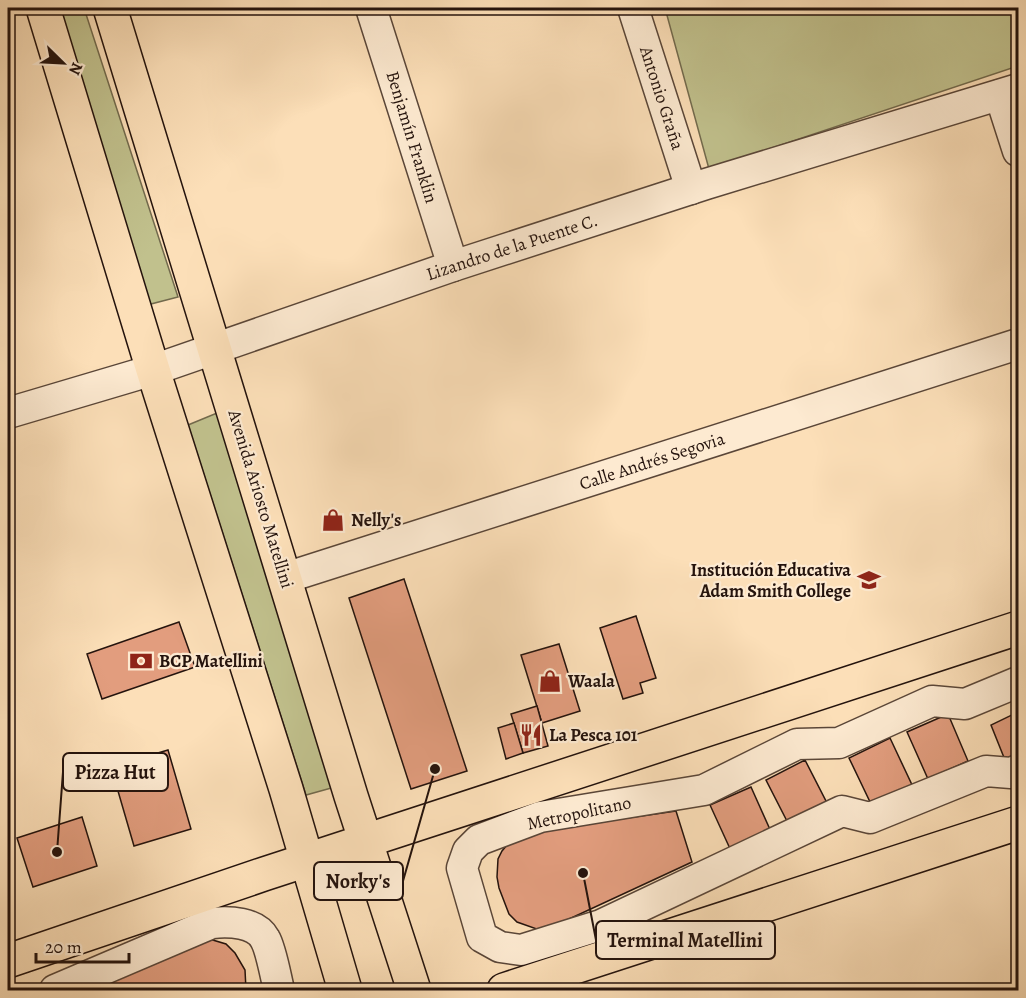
<svg xmlns="http://www.w3.org/2000/svg" width="1026" height="998" font-family="Alegreya,serif">
<style>
.green{fill:#c1c18d;stroke:#726a4d;stroke-width:1.5}
.building{fill:#e29d7e;stroke:#24130d;stroke-width:1.5}
.lines{fill:none;stroke-linecap:round;stroke-linejoin:round}
.minor-casing{stroke:#5a4638;stroke-width:33}
.major-casing{stroke:#24130d;stroke-width:36}
.minor{stroke:#fdead1;stroke-width:30}
.major{stroke:#fcdfb8;stroke-width:33}
.labels{text-anchor:middle;stroke-width:4.5;stroke-linejoin:round;paint-order:stroke}
.street-label{font-size:18px;fill:#24130d;stroke:#fdead1}
.poi-label{font-size:18px;font-weight:bold;fill:#24130d;stroke:#fdead1;text-anchor:start}
.leader{fill:none;stroke:#24130d;stroke-width:2}
.callout-dot{fill:#24130d;stroke:#fdead1;stroke-width:2}
.callout{fill:#fdead1;stroke:#24130d;stroke-width:2}
.callout-label{font-size:20px;text-anchor:middle;font-weight:bold;fill:#24130d}
</style>
<rect width="100%" height="100%" fill="#fcdfb8"/>
<filter id="stains"><feTurbulence type="fractalNoise" baseFrequency=".00333" numOctaves="4"/><feColorMatrix values="0 0 0 0 .2 0 0 0 0 .09 0 0 0 0 .02 0 0 0 .5 -.17"/></filter>
<radialGradient id="worn" r=".72"><stop offset=".6" stop-color="#630" stop-opacity="0"/><stop offset="1" stop-color="#630" stop-opacity=".3"/></radialGradient>
<g class="green">
<path d="M52,8h32l94,289 -31,8z"/>
<path d="M665,8h353v58l-309,103z"/>
<path d="M217,413l118,374 -29,8 -118,-370z"/>
</g>
<g class="building">
<path d="M404,579l63,192 -56,18 -62,-191z"/>
<path d="M636,616l20,62 -16,5 3,10 -20,6 -23,-71z"/>
<path d="M179,622l16,45 -93,32 -15,-45z"/>
<path d="M559,644l21,67 -38,12 -21,-68z"/>
<path d="M537,706l11,40 -25,7 -12,-39z"/>
<path d="M1018,712v48l-11,5 -16,-40z"/>
<path d="M948,714l20,47 -40,18 -21,-47z"/>
<path d="M514,723l9,30 -17,6 -8,-31z"/>
<path d="M890,738l23,49 -41,19 -23,-48z"/>
<path d="M168,750l23,79 -57,17 -23,-79z"/>
<path d="M805,760l23,45 -39,20 -23,-45z"/>
<path d="M751,787l21,47 -40,19 -22,-48z"/>
<path d="M676,811l16,51 -153,71 -2,-4 -20,-7 -8,-8 -10,-26 -2,-11 1,-18 4,-8 5,-6 22,-13z"/>
<path d="M82,817l15,49 -64,21 -16,-49z"/>
<path d="M206,938l20,6 9,9 10,17 1,20h-157z"/>
</g>
<g class="lines">
<g class="minor-casing">
<g id="minor">
<path d="M371,8l82,258"/>
<path d="M633,8l58,181"/>
<path d="M1000,95l18,56"/>
<path d="M8,413l145,-43 300,-104 253,-82 312,-95"/>
<path d="M285,578l733,-234"/>
<path d="M1018,682l-53,22 -33,-3 -93,42 -42,1 -93,46 -164,27 -61,23 -11,11 -6,17 20,69 18,10 21,3 80,-25 241,-114 28,7 116,-47 25,2 7,-3"/>
<path d="M55,990l157,-67c17,-2 44,-1 53,16 6,10 11,39 14,51"/>
</g>
</g>
<g class="major-casing">
<g id="major">
<path d="M43,8l110,362 133,419 59,201"/>
<path d="M110,8l241,788 63,194"/>
<path d="M8,961l256,-87 754,-246"/>
<path d="M504,990l514,-167"/>
</g>
</g>
<use href="#minor" class="minor"/>
<use href="#major" class="major"/>
</g>
<defs>
<g id="shop-bare" transform="scale(1.8)"><path d="M-5-2.5h2.3a2.7 3.5 0 0 1 5.4 0H5L5.5 6h-11ZM-1.5-2.5h3a1.5 2.3 0 0 0-3 0Z" fill="#8f2418" stroke="#fdead1" stroke-width="2.5" paint-order="stroke"/></g>
<g id="school-bare" transform="scale(1.8)"><path d="M0-5L7-2L0 1L-7-2ZM-4 1L0 2.5L4 1V4Q0 6-4 4Z" fill="#8f2418" stroke="#fdead1" stroke-width="2.5" paint-order="stroke"/></g>
<g id="bank-bare" transform="scale(1.8)"><path d="M-6-4H6V4H-6ZM0-2.3a2.3 2.3 0 1 0 0 4.6a2.3 2.3 0 1 0 0-4.6Z" fill="#8f2418" stroke="#fdead1" stroke-width="2.5" paint-order="stroke"/></g>
<g id="restaurant-bare" transform="scale(1.8)"><path d="M-5-6h1v4h1v-4h1v4h1v-4h1v5L-1.5 .5V6h-2V.5L-5-1ZM5-6V6H3V1.5H1.5Q1.5-4 5-6Z" fill="#8f2418" stroke="#fdead1" stroke-width="2.5" paint-order="stroke"/></g>
</defs>
<g fill-rule="evenodd">
<use href="#shop-bare" x="333" y="520"/>
<use href="#school-bare" x="869" y="580"/>
<use href="#bank-bare" x="141" y="661"/>
<use href="#shop-bare" x="550" y="681"/>
<use href="#restaurant-bare" x="531" y="735"/>
</g>
<g class="labels">
<g class="street-label">
<text transform="translate(662 98) rotate(72)" y="6">Antonio Graña</text>
<text transform="translate(412 137) rotate(73)" y="6">Benjamín Franklin</text>
<text transform="translate(512 247) rotate(-18)" y="6">Lizandro de la Puente C.</text>
<text transform="translate(652 461) rotate(-18)" y="6">Calle Andrés Segovia</text>
<text transform="translate(261 499) rotate(73)" y="6">Avenida Ariosto Matellini</text>
<text transform="translate(579 813) rotate(-12)" y="6">Metropolitano</text>
</g>
<g class="poi-label">
<text x="351" y="526">Nelly's</text>
<text x="851" y="576" text-anchor="end">Institución Educativa<tspan x="851" dy="21">Adam Smith College</tspan></text>
<text x="159" y="667">BCP Matellini</text>
<text x="568" y="687">Waala</text>
<text x="549" y="741">La Pesca 101</text>
</g>
</g>
<path class="leader" d="M57 852L63 772M435 769L403 881M583 873L596 940"/>
<g class="callout-dot">
<circle cx="57" cy="852" r="6"/>
<circle cx="435" cy="769" r="6"/>
<circle cx="583" cy="873" r="6"/>
</g>
<g class="callout">
<rect x="63" y="753" width="105" height="38" rx="6"/>
<rect x="314" y="862" width="89" height="38" rx="6"/>
<rect x="596" y="921" width="179" height="38" rx="6"/>
</g>
<g class="callout-label">
<text x="115" y="779">Pizza Hut</text>
<text x="358" y="888">Norky's</text>
<text x="685" y="947">Terminal Matellini</text>
</g>
<rect width="1026" height="998" fill="none" stroke="#fcdfb8" stroke-width="30"/>
<rect x="9" y="9" width="1008" height="980" fill="none" stroke="#24130d" stroke-width="3"/>
<rect x="15" y="15" width="996" height="968" fill="none" stroke="#24130d" stroke-width="1.5"/>
<g transform="translate(63 63) rotate(114)" stroke="#fdead1" stroke-width="4.5" paint-order="stroke">
<path d="M0-4.5L10 22L0 15L-10 22Z" fill="#24130d"/>
<text y="-9" font-size="16" font-weight="bold" text-anchor="middle" fill="#24130d">N</text>
</g>
<path d="M36 953v9h93v-9" fill="none" stroke="#24130d" stroke-width="3"/>
<text x="45" y="953" font-size="18" fill="#24130d" stroke="#fdead1" stroke-width="4.5" paint-order="stroke">20 m</text>
<rect width="100%" height="100%" filter="url(#stains)"/>
<rect width="100%" height="100%" fill="url(#worn)"/>
</svg>
